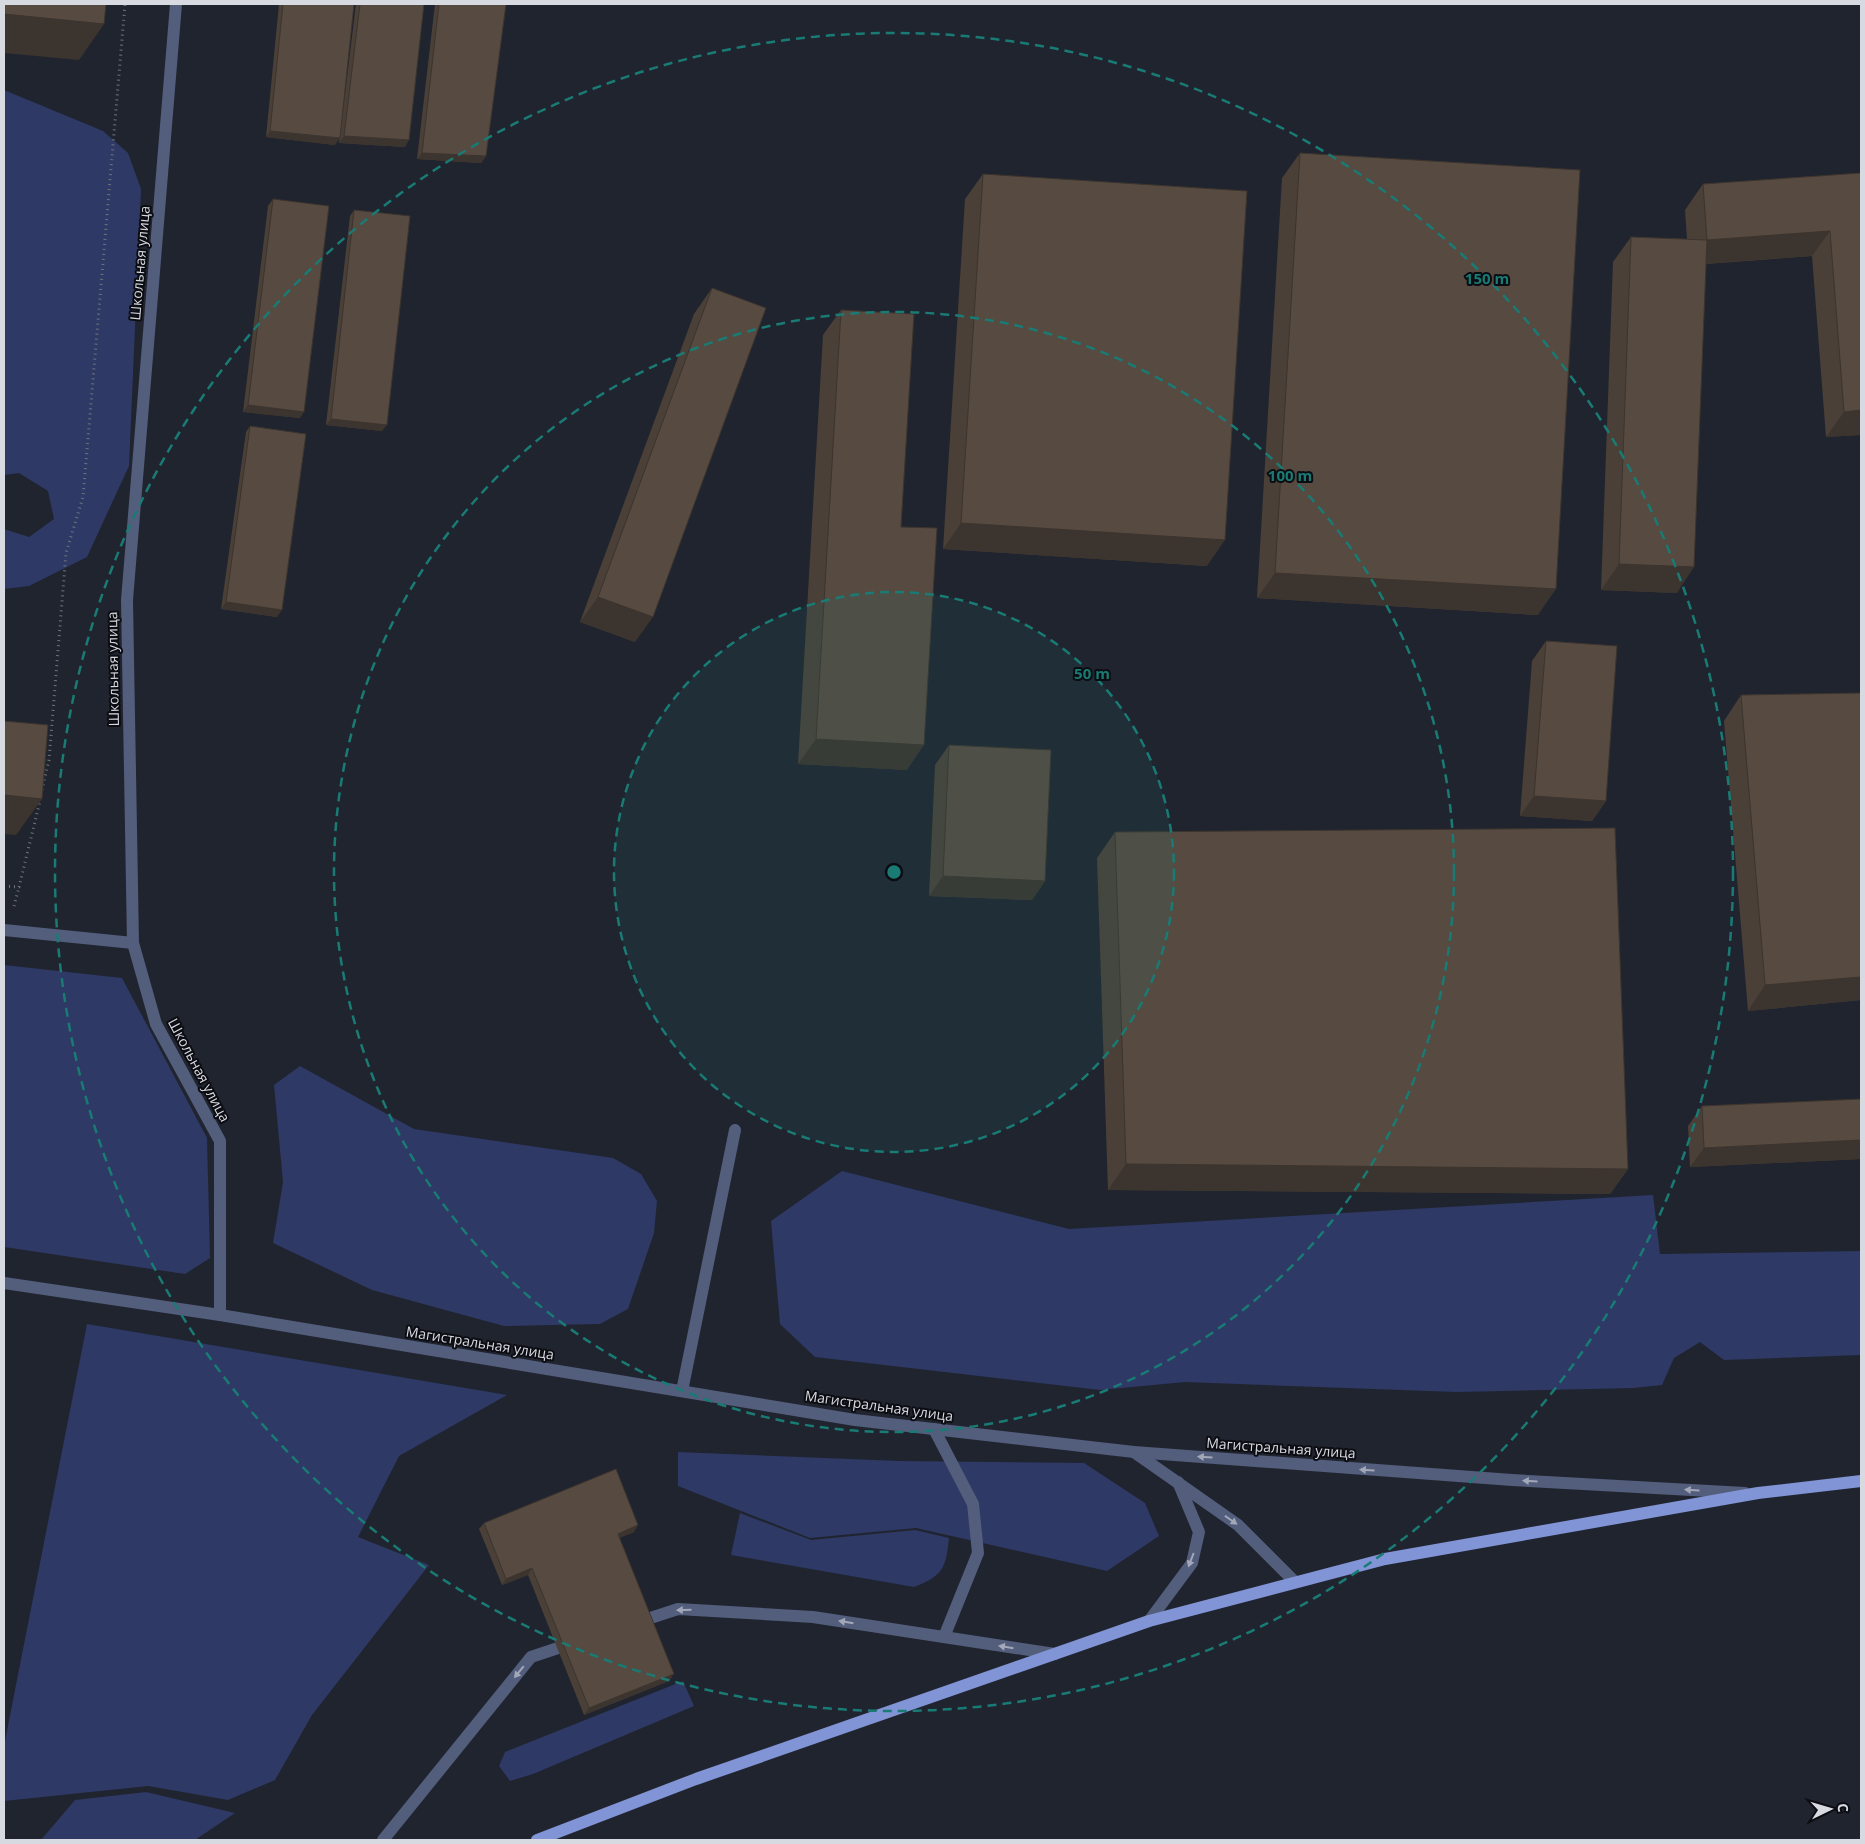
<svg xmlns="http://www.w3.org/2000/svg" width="1865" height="1844" font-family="'Open Sans',sans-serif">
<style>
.green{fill:#2e3965}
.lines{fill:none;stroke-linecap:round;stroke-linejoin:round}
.path{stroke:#70747d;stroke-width:3;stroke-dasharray:1 4;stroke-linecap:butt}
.service{stroke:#535d7c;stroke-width:12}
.minor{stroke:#535d7c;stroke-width:12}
.tertiary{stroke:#535d7c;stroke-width:12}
.primary{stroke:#8194d5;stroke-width:12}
.wall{fill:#4a4038}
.shaded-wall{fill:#3c342e}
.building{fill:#564a41;stroke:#3c342e}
.oneway{fill:#a3a8b9}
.ring{fill:none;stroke:#197b74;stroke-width:2.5;stroke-dasharray:9 6}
.labels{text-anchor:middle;stroke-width:4;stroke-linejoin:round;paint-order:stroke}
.street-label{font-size:14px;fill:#d8dae2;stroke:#0c0d12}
.centre{fill:#197b74;stroke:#0c0d12;stroke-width:2.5}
.ring-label{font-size:15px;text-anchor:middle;font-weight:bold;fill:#197b74;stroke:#0c0d12;stroke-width:4;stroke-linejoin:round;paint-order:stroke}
</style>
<rect width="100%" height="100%" fill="#20242f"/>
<g class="green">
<path d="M4,90l99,41 25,22 13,36 -12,277 -42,91 -58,29 -25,3v-60l25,8 25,-18 -6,-28 -29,-18 -15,2z"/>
<path d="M4,965l118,13 85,160 3,120 -25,16 -181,-27z"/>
<path d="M300,1066l114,63 199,29 28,16 16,27 -3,32 -26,76 -28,15 -96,2 -132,-36 -99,-47 10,-61 -9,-97z"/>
<path d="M842,1171l227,58 584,-34 7,59 201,-3v104l-137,5 -24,-18 -26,16 -12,27 -29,3 -177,4 -271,-10 -85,8 -285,-33 -35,-33 -9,-103z"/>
<path d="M87,1324l420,71 -108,61 -41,81 71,28 -117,150 -37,65 -47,20 -80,-14 -144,15v-55z"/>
<path d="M678,1452l222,9 184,2 61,40 14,33 -52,35 -191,-43 -106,10 -132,-52z"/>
<path d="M740,1513l71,27 104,-10 34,8c-3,30 -6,38 -35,49l-183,-32z"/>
<path d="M683,1681l11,25 -161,68 -23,7 -11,-15 6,-14z"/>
<path d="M146,1792l89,21 -40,27h-154l34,-40z"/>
</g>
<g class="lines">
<g class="path">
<path d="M42,790l7,-30 17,-207 17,-56 42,-493"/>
<path d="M4,886l15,1 21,-86"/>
<path d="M14,906l5,-19"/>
</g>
<g class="service">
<path d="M4,930l129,13"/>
<path d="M682,1391l53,-261"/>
<path d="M934,1429l39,75 5,49 -34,84"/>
<path d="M635,1623l43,-14 135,8 242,37"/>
<path d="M383,1840l148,-183 42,-14"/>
</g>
<path class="minor" d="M176,4l-49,596 6,343 23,81 64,117v174"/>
<g class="tertiary">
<path d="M4,1283l216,32 635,105 279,32 378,28 233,13"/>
<path d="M1134,1452l104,73 57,57"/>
<path d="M1149,1621l43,-58 7,-31 -21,-50"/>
</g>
<path class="primary" d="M537,1840l159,-61 453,-158 236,-62 373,-66 103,-12"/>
</g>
<g class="wall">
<path d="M279,4h75l-19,141 -69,-8z"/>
<path d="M356,4h68l-19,143 -66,-4z"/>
<path d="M435,4h71l-20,152 -5,7 -64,-4z"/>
<path d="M1300,153l238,462 -281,-17 25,-420z"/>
<path d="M1861,173v262l-35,2 -14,-181 -106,8 -29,329 -76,-3 12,-328 18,-25 56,2 -2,-29 18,-26z"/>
<path d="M983,174l224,392 -264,-17 22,-350z"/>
<path d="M273,199l27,219 -57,-6 25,-206z"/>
<path d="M354,210l28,221 -56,-6 24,-209z"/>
<path d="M712,288l-77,354 -55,-20 114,-308z"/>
<path d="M841,310l60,217 6,243 -109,-6 25,-429z"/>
<path d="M250,426l27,191 -56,-8 25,-177z"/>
<path d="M1546,641l60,160 -14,20 -72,-5 12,-155z"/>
<path d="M1861,693v307l-113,11 -24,-290 17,-26z"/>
<path d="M949,745l96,136 -13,19 -103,-4 6,-131z"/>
<path d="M1115,832l513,337 -18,25 -502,-4 -11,-332z"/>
<path d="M1861,1099v60l-171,8 -2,-41 14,-20z"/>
<path d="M484,1523l150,9 -15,6 50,143 -85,34 -56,-140 -26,10 -23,-56z"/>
</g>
<g class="shaded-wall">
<path d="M4,14l100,10 -25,36 -75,-7z"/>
<path d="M270,131l70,7 -5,7 -69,-8z"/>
<path d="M344,136l65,4 -4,7 -66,-4z"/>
<path d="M422,153l64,3 -5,7 -64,-4z"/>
<path d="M1830,231l-18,25 -123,9 18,-25z"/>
<path d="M248,405l56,7 -4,6 -57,-6z"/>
<path d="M1861,410v25l-35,2 18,-25z"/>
<path d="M331,419l56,6 -5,6 -56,-6z"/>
<path d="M961,523l264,17 -18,26 -264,-17z"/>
<path d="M1619,564l75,3 -17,26 -76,-3z"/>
<path d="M1275,573l281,16 -18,26 -281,-17z"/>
<path d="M598,597l55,20 -18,25 -55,-20z"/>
<path d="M226,602l56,8 -5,7 -56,-8z"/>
<path d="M816,739l108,6 -17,25 -109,-6z"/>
<path d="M4,795l38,4 -26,36 -12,-1z"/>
<path d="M1534,796l72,5 -14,20 -72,-5z"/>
<path d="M943,876l102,5 -13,19 -103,-4z"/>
<path d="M1861,977v23l-113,11 17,-26z"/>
<path d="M1861,1140v19l-171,8 14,-19z"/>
<path d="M1126,1164l502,5 -18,25 -502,-4z"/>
<path d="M638,1525l-4,7 -21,8 5,-6z"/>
<path d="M532,1568l-4,7 -26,10 4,-6z"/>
<path d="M674,1674l-5,7 -85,34 5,-7z"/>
</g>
<g class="building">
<path d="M4,4h102l-2,20 -100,-10z"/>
<path d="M283,4h71l-14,134 -70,-7z"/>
<path d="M360,4h64l-15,136 -65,-4z"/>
<path d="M439,4h67l-20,152 -64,-3z"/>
<path d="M1300,153l280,17 -24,419 -281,-16z"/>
<path d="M1861,173v237l-17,2 -14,-181 -123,9 -4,-56z"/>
<path d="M983,174l264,17 -22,349 -264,-17z"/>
<path d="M273,199l56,7 -25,206 -56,-7z"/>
<path d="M354,210l56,6 -23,209 -56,-6z"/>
<path d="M1631,237l76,3 -13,327 -75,-3z"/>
<path d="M712,288l54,20 -113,309 -55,-20z"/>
<path d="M841,310l73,4 -13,213 36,1 -13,217 -108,-6z"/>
<path d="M250,426l56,8 -24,176 -56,-8z"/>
<path d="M1546,641l71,5 -11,155 -72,-5z"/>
<path d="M1861,693v284l-96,8 -24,-290z"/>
<path d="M4,721l44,4 -6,74 -38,-4z"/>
<path d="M949,745l102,5 -6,131 -102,-5z"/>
<path d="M1615,828l13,341 -502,-5 -11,-332z"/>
<path d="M1861,1099v41l-157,8 -2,-42z"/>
<path d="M616,1469l22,56 -20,9 56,140 -85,34 -57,-140 -26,11 -22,-56z"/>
</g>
<defs><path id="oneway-solid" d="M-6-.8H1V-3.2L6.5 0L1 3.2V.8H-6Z" transform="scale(1.25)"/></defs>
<g class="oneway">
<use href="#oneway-solid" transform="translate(1205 1457) rotate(-176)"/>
<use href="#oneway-solid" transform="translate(1367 1470) rotate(-176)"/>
<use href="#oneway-solid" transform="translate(1530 1481) rotate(-177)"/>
<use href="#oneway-solid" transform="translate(1692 1490) rotate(-177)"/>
<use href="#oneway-solid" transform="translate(1231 1520) rotate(35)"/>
<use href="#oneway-solid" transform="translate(1191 1560) rotate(111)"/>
<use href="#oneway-solid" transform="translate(684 1610) rotate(179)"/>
<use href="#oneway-solid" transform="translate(846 1622) rotate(-171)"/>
<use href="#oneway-solid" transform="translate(1006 1647) rotate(-171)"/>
<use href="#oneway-solid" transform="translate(519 1672) rotate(129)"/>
</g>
<circle cx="894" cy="872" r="280" fill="#197b74" fill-opacity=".12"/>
<g class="ring">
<circle cx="894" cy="872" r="280"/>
<circle cx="894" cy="872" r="560"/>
<circle cx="894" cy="872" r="839"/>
</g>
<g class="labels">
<g class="street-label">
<text transform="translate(140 263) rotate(-85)" y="5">Школьная улица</text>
<text transform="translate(113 669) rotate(-91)" y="5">Школьная улица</text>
<text transform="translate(199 1070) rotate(62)" y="5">Школьная улица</text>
<text transform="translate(480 1343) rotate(9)" y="5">Магистральная улица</text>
<text transform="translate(879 1406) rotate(8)" y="5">Магистральная улица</text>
<text transform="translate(1281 1448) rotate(4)" y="5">Магистральная улица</text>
</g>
</g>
<circle cx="894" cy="872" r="8" class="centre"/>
<g class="ring-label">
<text x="1487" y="284">150 m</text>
<text x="1290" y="481">100 m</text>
<text x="1092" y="679">50 m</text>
</g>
<rect width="1865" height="1844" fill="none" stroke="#d8dae2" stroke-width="10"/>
<g transform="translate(1830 1809) rotate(85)" stroke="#0c0d12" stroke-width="4" paint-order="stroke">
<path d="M0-4L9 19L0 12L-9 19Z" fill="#d8dae2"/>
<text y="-8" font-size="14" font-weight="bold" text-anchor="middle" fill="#d8dae2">С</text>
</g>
</svg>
